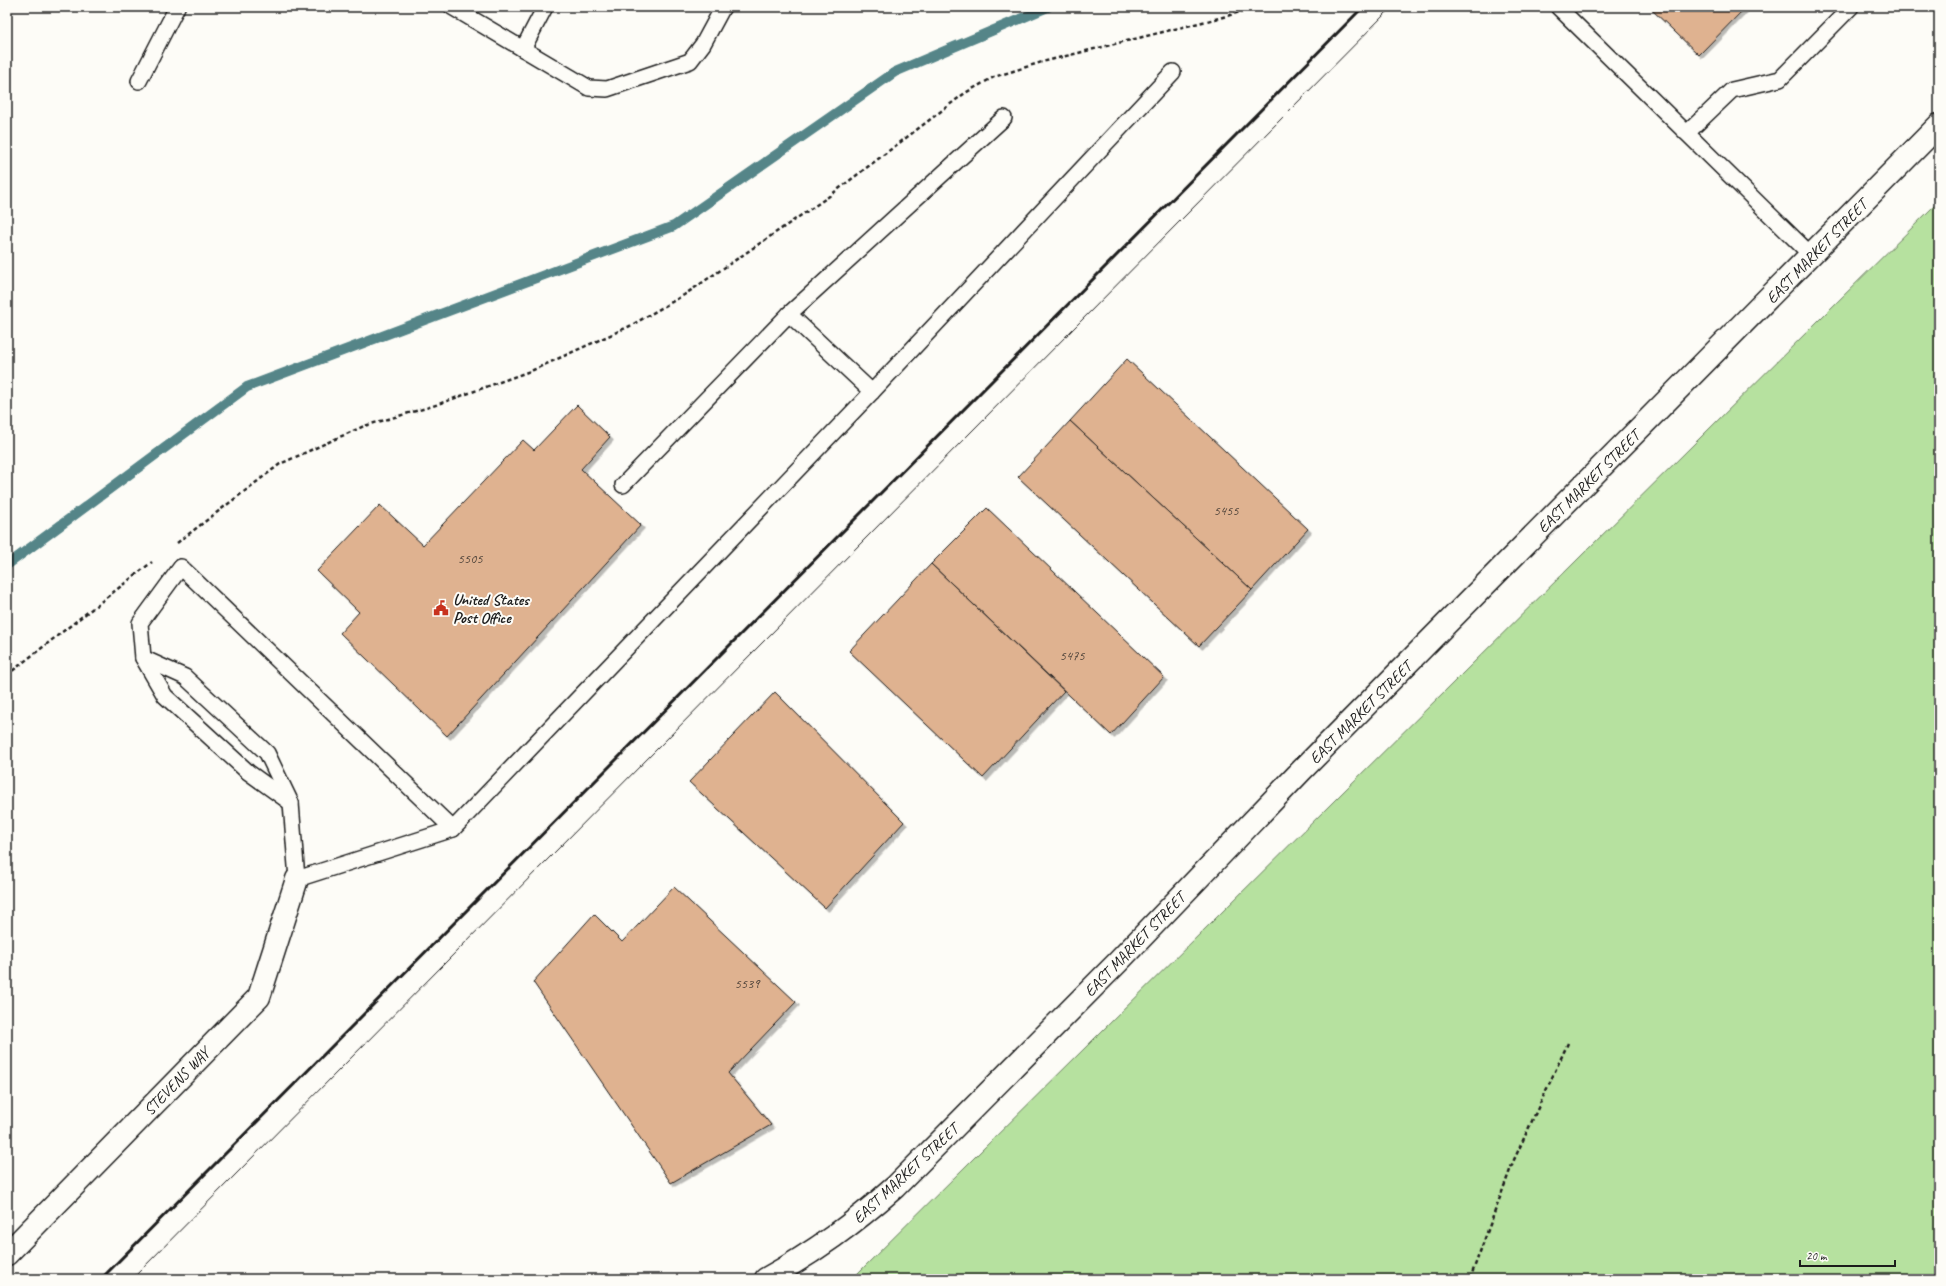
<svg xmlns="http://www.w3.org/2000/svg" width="1946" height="1286" font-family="Caveat,sans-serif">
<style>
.green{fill:#b6e19f;stroke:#697e5e}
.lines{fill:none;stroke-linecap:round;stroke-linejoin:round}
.stream{stroke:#548588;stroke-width:10}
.building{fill:#dfb290;stroke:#1c1c1c;filter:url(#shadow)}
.service-casing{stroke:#1c1c1c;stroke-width:18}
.minor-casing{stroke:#1c1c1c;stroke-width:25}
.secondary-casing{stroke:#1c1c1c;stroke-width:25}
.path{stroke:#1c1c1c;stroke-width:2.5;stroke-dasharray:4 3;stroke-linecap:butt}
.service{stroke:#fdfcf7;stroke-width:15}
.minor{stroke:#fdfcf7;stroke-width:22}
.secondary{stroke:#fdfcf7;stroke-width:22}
.tram{stroke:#1c1c1c;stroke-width:1}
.rail{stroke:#1c1c1c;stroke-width:3}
.labels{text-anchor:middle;stroke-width:4;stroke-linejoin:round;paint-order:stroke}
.number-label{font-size:14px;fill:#4d4239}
.street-label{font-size:16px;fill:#1c1c1c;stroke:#fdfcf7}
.poi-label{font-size:16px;font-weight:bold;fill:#1c1c1c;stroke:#fdfcf7;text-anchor:start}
</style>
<defs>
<filter id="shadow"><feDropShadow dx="3.5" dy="3.5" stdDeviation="0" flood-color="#0004"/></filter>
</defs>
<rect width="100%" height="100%" fill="#fdfcf7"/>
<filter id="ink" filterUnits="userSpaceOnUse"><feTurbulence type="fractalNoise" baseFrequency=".025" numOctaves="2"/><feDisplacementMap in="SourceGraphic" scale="8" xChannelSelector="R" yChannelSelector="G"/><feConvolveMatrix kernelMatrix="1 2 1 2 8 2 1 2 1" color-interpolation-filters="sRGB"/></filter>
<g filter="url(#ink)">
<path class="green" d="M1939,201v1078h-1087z"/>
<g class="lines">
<path class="stream" d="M7,565l240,-178 427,-161 221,-154 153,-65"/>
</g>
<g class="building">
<path d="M1649,7h97l-47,48z"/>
<path d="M1127,359l181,170 -56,61 -182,-169z"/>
<path d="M577,405l33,32 -29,32 60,56 -194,211 -107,-103 19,-21 -42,-41 63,-66 43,40 100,-105 11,10z"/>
<path d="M1070,421l182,169 -53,56 -181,-169z"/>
<path d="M987,508l177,169 -53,58 -180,-171z"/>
<path d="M931,564l133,127 -81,87 -134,-127z"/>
<path d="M775,692l129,130 -79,86 -136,-126z"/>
<path d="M674,887l122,115 -68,71 43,52 -100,58 -138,-201 61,-68 28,28z"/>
</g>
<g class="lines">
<g class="service-casing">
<g id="service">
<path d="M452,7l137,81 18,1 83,-28 13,-17 20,-37"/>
<path d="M1558,7l253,248"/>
<path d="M523,49l22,-42"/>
<path d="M139,81l38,-74"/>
<path d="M1687,133l45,-43 48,-11 71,-72"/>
<path d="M872,392l-83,-78 215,-196"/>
<path d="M623,485l166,-171"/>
<path d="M143,658l42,19 82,76 24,50 6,76 156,-50 419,-437 301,-320"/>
<path d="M291,803l-43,-31 -83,-76 -22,-38 -3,-35 41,-56 272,262"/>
</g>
</g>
<g class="minor-casing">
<path id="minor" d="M7,1254l252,-257 38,-118"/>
</g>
<g class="secondary-casing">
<path id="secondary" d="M766,1279c49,-27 87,-55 129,-92l222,-224 184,-192 638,-646"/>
</g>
<g class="path">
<path d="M177,543l103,-79 84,-38 69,-20 100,-36 97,-44 54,-31 144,-98 137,-104 29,-16 48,-15 185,-46 29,-9"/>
<path d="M7,675l145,-113"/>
<path d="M1470,1279l43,-117 55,-119"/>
</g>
<use href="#service" class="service"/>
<use href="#minor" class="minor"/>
<use href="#secondary" class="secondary"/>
<path class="tram" d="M132,1279l1260,-1272"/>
<path class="rail" d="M101,1279l1262,-1272"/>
</g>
</g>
<defs>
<g id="civic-bare" transform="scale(1.2)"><path d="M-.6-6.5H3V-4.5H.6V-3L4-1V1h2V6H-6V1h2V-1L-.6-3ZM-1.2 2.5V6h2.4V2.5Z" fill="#c8321e" stroke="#fdfcf7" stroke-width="2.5" paint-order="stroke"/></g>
</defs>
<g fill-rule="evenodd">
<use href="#civic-bare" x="441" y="608"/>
</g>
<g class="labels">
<g class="number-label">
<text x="1226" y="515">5455</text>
<text x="470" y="563">5505</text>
<text x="1072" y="660">5475</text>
<text x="747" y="988">5539</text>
</g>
<g class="street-label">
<text transform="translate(1816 251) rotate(-46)" y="6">EAST MARKET STREET</text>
<text transform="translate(1588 481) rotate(-45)" y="6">EAST MARKET STREET</text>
<text transform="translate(1360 712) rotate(-45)" y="6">EAST MARKET STREET</text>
<text transform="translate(1134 944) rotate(-46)" y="6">EAST MARKET STREET</text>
<text transform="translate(176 1081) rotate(-46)" y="6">STEVENS WAY</text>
<text transform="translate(905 1173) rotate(-43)" y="6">EAST MARKET STREET</text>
</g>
<g class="poi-label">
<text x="453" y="605">United States<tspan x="453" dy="18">Post Office</tspan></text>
</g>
</g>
<rect width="1946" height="1286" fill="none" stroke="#fdfcf7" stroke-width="24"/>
<rect x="12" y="12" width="1922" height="1262" fill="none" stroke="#1c1c1c" stroke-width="1.5" filter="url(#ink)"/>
<path d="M1800 1260v6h95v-6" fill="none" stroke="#1c1c1c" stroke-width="2"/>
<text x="1806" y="1260" font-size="12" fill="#1c1c1c" stroke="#fdfcf7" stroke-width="3" paint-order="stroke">20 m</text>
</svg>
